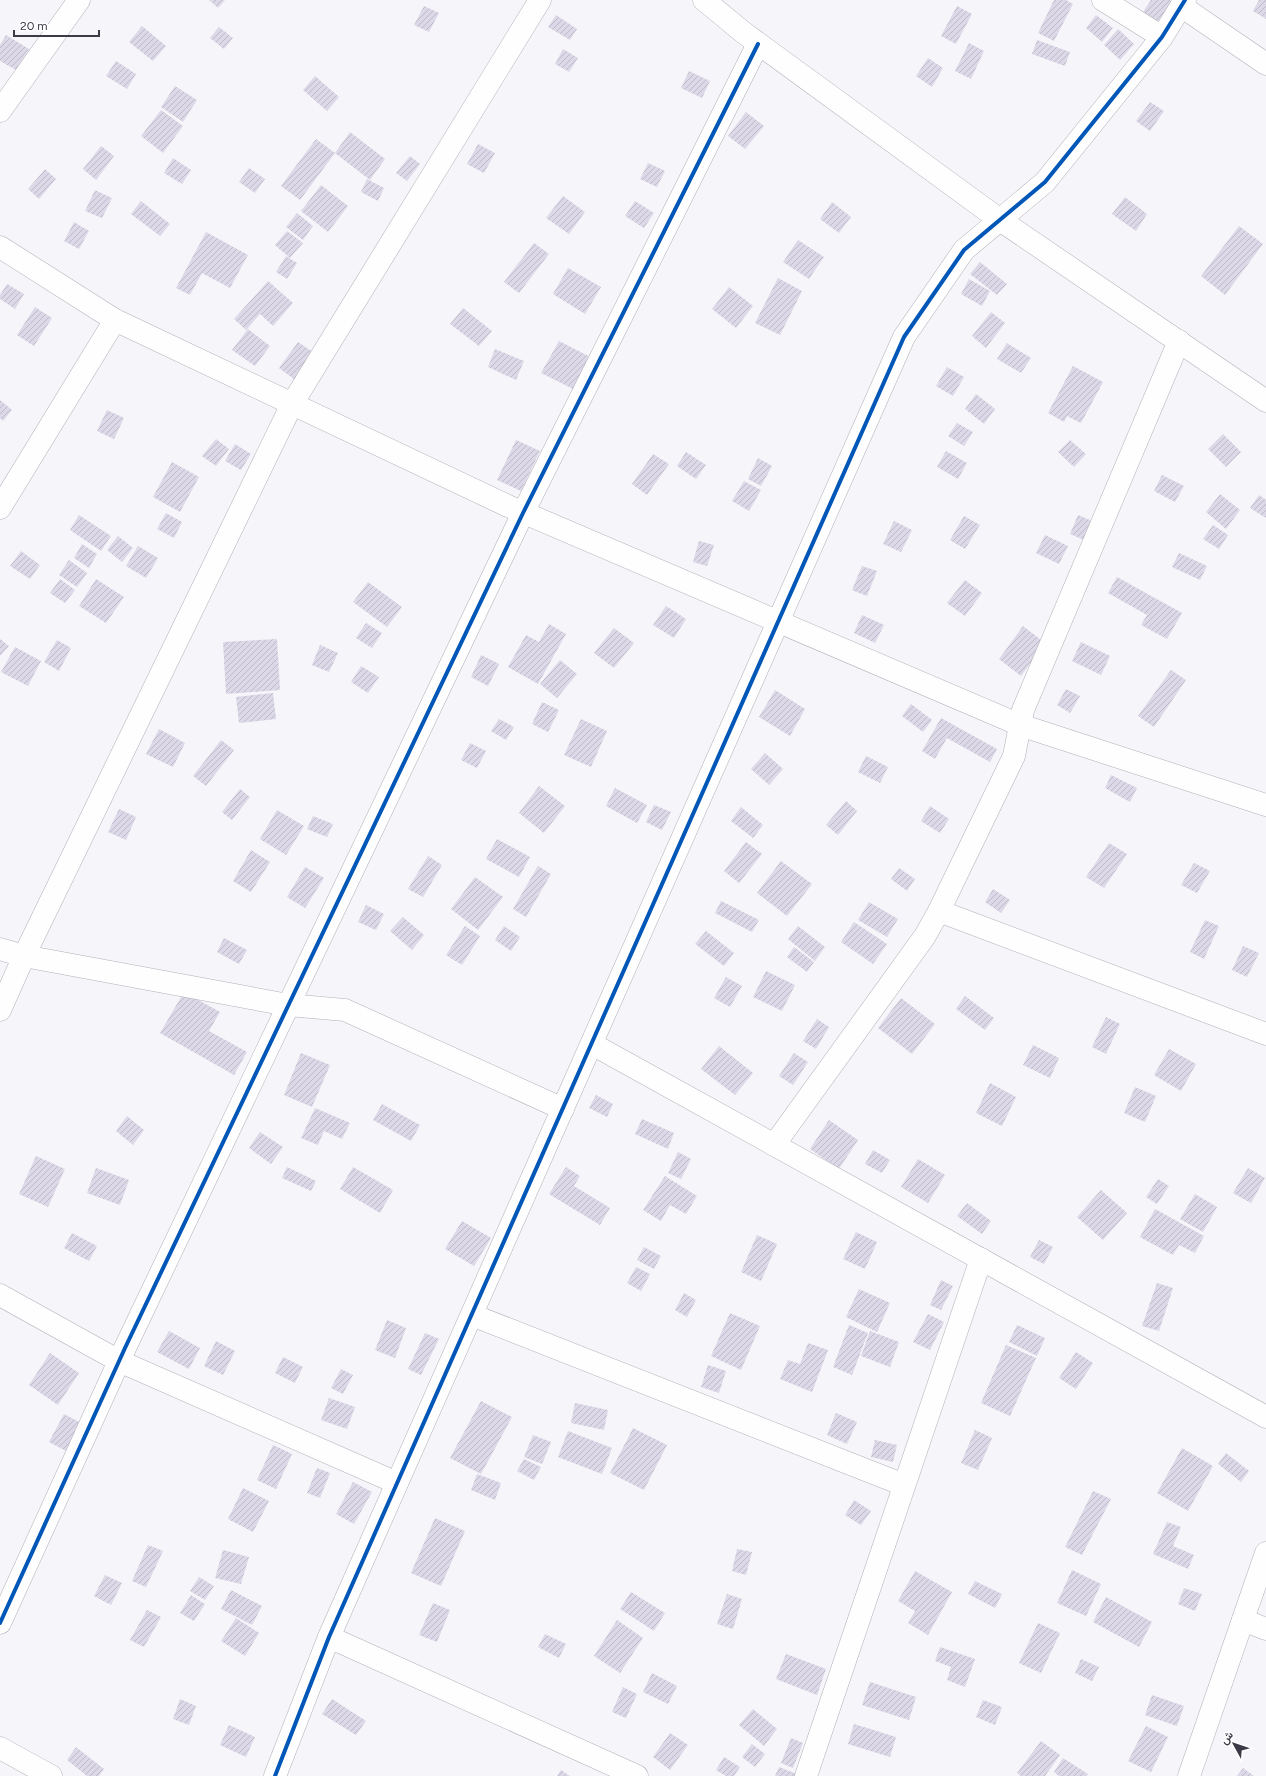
<svg xmlns="http://www.w3.org/2000/svg" width="1266" height="1776" font-family="Figtree,Vazirmatn,sans-serif">
<style>
.building{fill:url(#building-hatch)}
.lines{fill:none;stroke-linecap:round;stroke-linejoin:round}
.street-casing{stroke:#b2b0b8;stroke-width:23}
.street{stroke:#fefefe;stroke-width:22}
.cycleway-casing{stroke:#fff;stroke-width:6}
.cycleway{stroke:#0057b8;stroke-width:4}
</style>
<defs>
<pattern id="building-hatch" width="6" height="6" patternUnits="userSpaceOnUse"><rect width="6" height="6" fill="#dcd8e8"/><path d="M-1 1l2-2M0 6l6-6M5 7l2-2" fill="none" stroke="#bebac8"/></pattern>
</defs>
<rect width="100%" height="100%" fill="#f6f5fa"/>
<g class="building">
<path d="M209,0h16l-7,8z"/>
<path d="M1054,0h12l7,4 -19,37 -16,-8z"/>
<path d="M1151,0h19l8,5 -13,20 -22,-13z"/>
<path d="M1259,0h7v19l-13,-8z"/>
<path d="M424,6l15,7 -10,19 -15,-7z"/>
<path d="M957,6l15,8 -16,30 -15,-8z"/>
<path d="M556,15l21,14 -7,11 -22,-13z"/>
<path d="M1096,15l17,13 -11,14 -16,-14z"/>
<path d="M142,26l24,20 -13,15 -24,-19z"/>
<path d="M219,27l14,11 -9,11 -14,-11z"/>
<path d="M1118,29l16,15 -14,16 -16,-15z"/>
<path d="M6,35l23,14 -13,21 -16,-9v-16z"/>
<path d="M1037,40l33,12 -5,14 -33,-12z"/>
<path d="M969,43l15,8 -13,28 -16,-8z"/>
<path d="M563,49l15,9 -9,14 -14,-8z"/>
<path d="M928,58l15,10 -11,19 -16,-11z"/>
<path d="M116,61l20,13 -9,15 -21,-13z"/>
<path d="M689,71l21,10 -8,17 -21,-10z"/>
<path d="M315,76l24,21 -12,14 -24,-21z"/>
<path d="M175,86l22,14 -14,22 -22,-15z"/>
<path d="M1150,102l14,9 -14,20 -14,-10z"/>
<path d="M161,110l22,16 -20,27 -22,-17z"/>
<path d="M746,112l18,14 -19,23 -17,-13z"/>
<path d="M350,132l35,27 -15,21 -35,-27z"/>
<path d="M316,139l19,14 -35,47 -19,-14z"/>
<path d="M478,144l17,9 -11,20 -17,-9z"/>
<path d="M101,146l13,10 -18,24 -13,-11z"/>
<path d="M410,156l10,8 -13,17 -11,-8z"/>
<path d="M173,158l18,12 -9,14 -18,-11z"/>
<path d="M648,163l17,8 -8,16 -17,-8z"/>
<path d="M249,168l16,11 -10,14 -16,-11z"/>
<path d="M45,169l11,10 -17,20 -11,-10z"/>
<path d="M367,179l17,9 -6,13 -17,-9z"/>
<path d="M321,185l27,21 -20,26 -27,-21z"/>
<path d="M95,190l17,8 -10,20 -17,-7z"/>
<path d="M563,196l22,16 -16,22 -23,-16z"/>
<path d="M1125,197l22,17 -11,17 -24,-17z"/>
<path d="M141,201l29,23 -10,12 -29,-22z"/>
<path d="M635,201l19,12 -10,15 -19,-12z"/>
<path d="M832,202l19,15 -12,16 -19,-14z"/>
<path d="M297,213l16,13 -10,14 -17,-13z"/>
<path d="M74,222l15,9 -10,18 -15,-8z"/>
<path d="M1239,226l24,18 -38,51 -24,-19z"/>
<path d="M287,231l16,12 -13,15 -15,-13z"/>
<path d="M206,232l42,23 -18,33 -28,-15 -12,22 -14,-7z"/>
<path d="M798,240l26,17 -15,22 -26,-17z"/>
<path d="M534,243l15,11 -30,39 -15,-11z"/>
<path d="M286,256l11,7 -10,16 -11,-7z"/>
<path d="M980,262l27,22 -10,11 -27,-21z"/>
<path d="M568,268l33,19 -16,27 -32,-20z"/>
<path d="M778,278l24,13 -22,44 -25,-12z"/>
<path d="M969,279l21,12 -8,15 -21,-12z"/>
<path d="M268,281l25,22 -20,23 -13,-12 -14,16 -12,-11z"/>
<path d="M7,284l17,10 -9,15 -15,-10v-4z"/>
<path d="M729,287l24,19 -17,22 -24,-19z"/>
<path d="M35,307l17,11 -18,28 -17,-11z"/>
<path d="M463,308l29,23 -13,15 -29,-22z"/>
<path d="M991,312l14,11 -19,25 -14,-12z"/>
<path d="M248,329l22,17 -15,20 -23,-16z"/>
<path d="M559,341l35,18 -17,32 -36,-18z"/>
<path d="M298,342l19,13 -19,27 -19,-14z"/>
<path d="M1007,343l24,15 -10,15 -24,-14z"/>
<path d="M495,349l29,12 -8,19 -28,-13z"/>
<path d="M1073,366l30,16 -22,41 -14,-7 -3,6 -16,-9z"/>
<path d="M947,367l17,10 -11,19 -17,-10z"/>
<path d="M976,394l19,15 -11,15 -19,-15z"/>
<path d="M0,400l12,10 -9,11 -3,-3z"/>
<path d="M107,410l17,8 -10,21 -17,-8z"/>
<path d="M957,423l16,9 -9,14 -16,-10z"/>
<path d="M1223,434l18,18 -15,15 -18,-18z"/>
<path d="M216,439l13,10 -13,17 -14,-10z"/>
<path d="M516,440l24,11 -19,40 -24,-11z"/>
<path d="M1070,440l16,14 -12,13 -16,-15z"/>
<path d="M235,444l16,10 -10,16 -16,-9z"/>
<path d="M946,451l21,12 -9,16 -21,-12z"/>
<path d="M686,452l20,13 -10,14 -19,-13z"/>
<path d="M653,454l16,10 -22,31 -15,-11z"/>
<path d="M758,458l14,8 -11,20 -13,-7z"/>
<path d="M172,462l27,15 -19,35 -27,-15z"/>
<path d="M1162,475l22,11 -9,16 -21,-11z"/>
<path d="M744,481l17,9 -12,21 -17,-10z"/>
<path d="M1220,494l20,16 -14,19 -20,-17z"/>
<path d="M1259,495l7,5v18l-16,-10z"/>
<path d="M166,513l16,9 -8,16 -17,-9z"/>
<path d="M79,515l32,21 -10,15 -31,-21z"/>
<path d="M1078,515l14,6 -8,19 -14,-6z"/>
<path d="M964,516l16,9 -15,24 -15,-9z"/>
<path d="M894,521l18,9 -11,22 -18,-8z"/>
<path d="M1213,525l15,10 -9,14 -16,-10z"/>
<path d="M1045,535l23,11 -9,18 -23,-11z"/>
<path d="M118,536l15,12 -11,14 -15,-12z"/>
<path d="M699,541l15,4 -7,21 -14,-4z"/>
<path d="M82,544l15,10 -8,14 -15,-10z"/>
<path d="M138,546l20,12 -12,20 -20,-12z"/>
<path d="M21,551l19,14 -10,14 -20,-13z"/>
<path d="M1179,553l28,13 -7,14 -28,-13z"/>
<path d="M69,560l18,13 -10,14 -18,-12z"/>
<path d="M862,566l15,5 -10,25 -15,-6z"/>
<path d="M1117,577l65,36 -15,26 -26,-14 6,-10 -39,-22z"/>
<path d="M60,579l15,11 -10,13 -15,-10z"/>
<path d="M96,579l28,18 -18,26 -27,-17z"/>
<path d="M965,580l17,13 -17,23 -18,-13z"/>
<path d="M368,582l34,25 -15,20 -34,-25z"/>
<path d="M666,606l20,13 -12,19 -21,-13z"/>
<path d="M862,615l22,10 -9,18 -21,-10z"/>
<path d="M366,623l16,10 -10,15 -16,-10z"/>
<path d="M549,624l17,10 -28,50 -30,-17 18,-32 13,7z"/>
<path d="M1023,626l22,17 -24,33 -22,-17z"/>
<path d="M614,628l20,15 -20,25 -20,-15z"/>
<path d="M0,639l9,7 -9,10z"/>
<path d="M277,639l3,51 -54,4 -3,-52z"/>
<path d="M57,640l14,8 -12,23 -15,-9z"/>
<path d="M1081,642l29,14 -9,19 -29,-14z"/>
<path d="M320,645l18,8 -9,19 -17,-7z"/>
<path d="M15,647l26,14 -13,25 -27,-14z"/>
<path d="M481,655l18,9 -11,22 -17,-9z"/>
<path d="M560,660l17,14 -20,24 -17,-14z"/>
<path d="M361,666l18,11 -11,16 -17,-11z"/>
<path d="M1171,670l15,10 -32,47 -16,-11z"/>
<path d="M1066,689l14,7 -10,17 -13,-8z"/>
<path d="M775,690l30,19 -15,27 -31,-19z"/>
<path d="M273,693l3,26 -37,4 -3,-26z"/>
<path d="M542,702l17,8 -11,22 -16,-8z"/>
<path d="M911,704l21,16 -9,12 -21,-16z"/>
<path d="M941,718l56,31 -7,13 -43,-24 -12,21 -13,-8z"/>
<path d="M499,719l15,8 -8,13 -15,-9z"/>
<path d="M581,719l26,12 -16,36 -27,-12z"/>
<path d="M159,729l26,14 -12,24 -27,-13z"/>
<path d="M221,740l13,10 -28,36 -13,-10z"/>
<path d="M470,743l16,8 -9,17 -16,-8z"/>
<path d="M765,753l18,16 -14,16 -18,-16z"/>
<path d="M866,756l22,11 -8,16 -22,-11z"/>
<path d="M1111,775l26,13 -7,14 -25,-14z"/>
<path d="M539,786l26,20 -21,27 -25,-20z"/>
<path d="M615,788l32,17 -10,18 -31,-17z"/>
<path d="M240,789l10,8 -18,23 -10,-8z"/>
<path d="M846,801l11,10 -19,24 -12,-10z"/>
<path d="M654,805l17,7 -9,18 -16,-8z"/>
<path d="M930,806l19,13 -9,14 -19,-12z"/>
<path d="M741,807l22,18 -10,13 -22,-17z"/>
<path d="M119,809l17,8 -10,23 -18,-8z"/>
<path d="M277,810l27,16 -18,29 -26,-16z"/>
<path d="M313,816l20,8 -6,13 -20,-8z"/>
<path d="M497,839l33,18 -11,20 -33,-18z"/>
<path d="M746,842l16,12 -23,29 -15,-12z"/>
<path d="M1109,843l18,11 -23,34 -18,-11z"/>
<path d="M251,850l19,12 -19,30 -18,-11z"/>
<path d="M428,856l14,9 -19,32 -15,-8z"/>
<path d="M781,861l31,23 -25,32 -30,-23z"/>
<path d="M1194,863l16,8 -13,22 -16,-8z"/>
<path d="M538,866l13,8 -25,43 -13,-8z"/>
<path d="M305,867l19,11 -19,30 -18,-11z"/>
<path d="M899,868l16,11 -8,12 -16,-12z"/>
<path d="M475,877l28,20 -25,33 -27,-21z"/>
<path d="M993,889l17,11 -9,13 -16,-11z"/>
<path d="M721,901l38,19 -7,12 -37,-19z"/>
<path d="M869,902l29,17 -11,18 -29,-17z"/>
<path d="M366,905l18,9 -8,16 -18,-8z"/>
<path d="M403,917l21,18 -12,15 -22,-19z"/>
<path d="M1205,920l14,6 -15,33 -14,-7z"/>
<path d="M854,922l33,22 -14,20 -32,-22z"/>
<path d="M465,926l15,10 -18,29 -16,-10z"/>
<path d="M504,926l16,11 -9,14 -16,-11z"/>
<path d="M798,926l27,21 -10,14 -27,-22z"/>
<path d="M706,931l28,22 -10,13 -29,-22z"/>
<path d="M224,938l23,12 -8,14 -22,-12z"/>
<path d="M1243,946l16,7 -12,24 -15,-7z"/>
<path d="M794,947l20,15 -7,10 -20,-15z"/>
<path d="M766,971l29,14 -13,26 -29,-14z"/>
<path d="M726,977l16,9 -12,21 -16,-9z"/>
<path d="M184,992l36,20 -11,19 38,21 -13,23 -74,-42z"/>
<path d="M965,996l29,22 -9,12 -29,-21z"/>
<path d="M901,998l34,26 -23,30 -34,-26z"/>
<path d="M1106,1017l14,7 -14,30 -14,-7z"/>
<path d="M817,1019l12,8 -13,22 -13,-8z"/>
<path d="M1033,1045l26,13 -9,20 -27,-13z"/>
<path d="M719,1046l34,27 -18,22 -34,-26z"/>
<path d="M1169,1049l27,15 -15,27 -27,-16z"/>
<path d="M301,1053l29,12 -18,42 -28,-12z"/>
<path d="M794,1053l14,9 -15,23 -14,-9z"/>
<path d="M990,1083l26,14 -14,29 -26,-13z"/>
<path d="M1135,1087l21,9 -11,26 -21,-9z"/>
<path d="M596,1095l17,9 -6,13 -18,-9z"/>
<path d="M382,1104l38,21 -9,16 -38,-21z"/>
<path d="M315,1108l35,15 -8,16 -18,-8 -6,14 -17,-7z"/>
<path d="M127,1116l17,14 -11,15 -17,-14z"/>
<path d="M642,1119l32,14 -6,16 -33,-15z"/>
<path d="M829,1120l29,20 -19,29 -29,-20z"/>
<path d="M260,1132l23,15 -12,17 -22,-16z"/>
<path d="M873,1150l17,10 -8,13 -17,-9z"/>
<path d="M678,1152l13,7 -10,20 -13,-6z"/>
<path d="M36,1156l29,13 -17,38 -29,-13z"/>
<path d="M918,1159l27,16 -17,28 -27,-16z"/>
<path d="M287,1167l29,14 -5,10 -29,-13z"/>
<path d="M353,1167l40,23 -13,23 -40,-24z"/>
<path d="M566,1167l14,9 -6,10 36,22 -10,17 -51,-31z"/>
<path d="M96,1168l33,12 -9,25 -33,-12z"/>
<path d="M1248,1168l17,10 -14,25 -18,-10z"/>
<path d="M665,1176l32,20 -11,18 -16,-9 -9,16 -18,-11z"/>
<path d="M1158,1179l11,7 -12,18 -11,-7z"/>
<path d="M1101,1190l26,23 -24,27 -26,-23z"/>
<path d="M1195,1194l22,13 -14,25 -23,-13z"/>
<path d="M967,1203l24,18 -9,13 -25,-18z"/>
<path d="M1155,1209l49,27 -9,17 -16,-8 -6,10 -33,-18z"/>
<path d="M462,1221l29,17 -17,28 -29,-17z"/>
<path d="M856,1232l21,10 -12,27 -22,-10z"/>
<path d="M72,1233l25,13 -8,15 -25,-13z"/>
<path d="M757,1235l20,9 -16,37 -20,-9z"/>
<path d="M1039,1240l14,7 -9,17 -14,-7z"/>
<path d="M644,1247l17,9 -7,13 -17,-9z"/>
<path d="M636,1267l14,7 -9,17 -14,-8z"/>
<path d="M941,1280l12,6 -12,24 -11,-5z"/>
<path d="M1157,1283l16,5 -14,43 -17,-5z"/>
<path d="M859,1289l31,14 -13,29 -31,-15z"/>
<path d="M684,1293l12,7 -9,17 -12,-7z"/>
<path d="M730,1313l30,13 -19,44 -30,-14z"/>
<path d="M928,1314l16,8 -14,28 -17,-8z"/>
<path d="M387,1320l19,8 -11,30 -20,-8z"/>
<path d="M849,1325l19,8 -16,42 -19,-8z"/>
<path d="M1017,1325l28,13 -8,18 -28,-14z"/>
<path d="M169,1331l31,17 -11,21 -32,-17z"/>
<path d="M870,1331l29,11 -9,25 -29,-11z"/>
<path d="M425,1333l14,6 -18,36 -13,-6z"/>
<path d="M216,1341l19,10 -12,24 -19,-9z"/>
<path d="M808,1343l20,7 -16,42 -32,-13 8,-19 12,4z"/>
<path d="M1006,1345l30,13 -26,58 -29,-13z"/>
<path d="M1076,1352l17,11 -17,26 -17,-11z"/>
<path d="M50,1353l29,20 -21,32 -29,-20z"/>
<path d="M283,1357l20,10 -8,16 -20,-10z"/>
<path d="M708,1365l18,6 -7,22 -18,-6z"/>
<path d="M341,1369l12,6 -10,19 -12,-6z"/>
<path d="M329,1398l26,9 -8,22 -26,-9z"/>
<path d="M481,1401l31,16 -31,57 -31,-16z"/>
<path d="M575,1403l33,7 -4,20 -33,-7z"/>
<path d="M836,1413l21,9 -10,22 -20,-9z"/>
<path d="M64,1414l17,9 -15,28 -17,-9z"/>
<path d="M633,1428l34,17 -23,45 -34,-17z"/>
<path d="M975,1430l17,8 -14,32 -17,-7z"/>
<path d="M568,1431l44,17 -10,26 -44,-17z"/>
<path d="M533,1435l18,7 -9,22 -18,-7z"/>
<path d="M875,1440l22,5 -4,17 -22,-5z"/>
<path d="M273,1445l19,9 -16,35 -19,-9z"/>
<path d="M1182,1448l31,18 -25,45 -31,-18z"/>
<path d="M1226,1453l23,18 -8,11 -23,-18z"/>
<path d="M524,1459l17,8 -7,13 -17,-9z"/>
<path d="M317,1468l13,5 -10,25 -13,-5z"/>
<path d="M477,1474l24,9 -6,17 -24,-10z"/>
<path d="M353,1482l19,10 -18,32 -18,-10z"/>
<path d="M243,1488l26,13 -16,31 -25,-13z"/>
<path d="M1093,1491l18,8 -29,56 -17,-8z"/>
<path d="M854,1500l17,11 -10,14 -16,-10z"/>
<path d="M435,1518l30,13 -24,55 -30,-13z"/>
<path d="M1167,1522l14,5 -8,19 21,9 -6,14 -35,-15z"/>
<path d="M148,1545l15,6 -17,36 -14,-6z"/>
<path d="M737,1549l15,3 -6,23 -14,-4z"/>
<path d="M223,1550l26,7 -8,27 -26,-6z"/>
<path d="M1072,1570l29,14 -15,32 -29,-13z"/>
<path d="M915,1571l37,21 -24,43 -20,-12 7,-12 -17,-10z"/>
<path d="M105,1575l17,8 -11,22 -17,-9z"/>
<path d="M199,1577l15,9 -9,14 -15,-9z"/>
<path d="M975,1581l27,13 -7,14 -27,-14z"/>
<path d="M1184,1588l18,6 -7,17 -17,-7z"/>
<path d="M231,1590l31,16 -10,19 -31,-16z"/>
<path d="M631,1592l34,21 -11,18 -34,-22z"/>
<path d="M727,1594l15,5 -9,30 -16,-5z"/>
<path d="M191,1595l14,9 -11,17 -14,-8z"/>
<path d="M1106,1597l46,25 -13,25 -46,-25z"/>
<path d="M433,1603l17,7 -13,32 -18,-7z"/>
<path d="M147,1610l14,7 -17,30 -14,-7z"/>
<path d="M236,1618l23,15 -14,23 -24,-15z"/>
<path d="M617,1620l26,18 -23,35 -26,-17z"/>
<path d="M1038,1623l22,10 -19,40 -22,-10z"/>
<path d="M545,1634l21,10 -7,14 -21,-11z"/>
<path d="M940,1647l35,12 -10,28 -18,-7 4,-13 -16,-6z"/>
<path d="M786,1654l40,15 -9,26 -41,-16z"/>
<path d="M1081,1659l18,8 -7,14 -17,-8z"/>
<path d="M652,1673l25,13 -9,18 -25,-12z"/>
<path d="M870,1682l46,15 -7,23 -47,-15z"/>
<path d="M623,1687l14,7 -11,24 -14,-6z"/>
<path d="M1152,1695l32,11 -7,20 -32,-11z"/>
<path d="M180,1699l16,7 -7,19 -16,-6z"/>
<path d="M332,1699l34,22 -10,14 -34,-21z"/>
<path d="M983,1700l19,7 -7,18 -19,-8z"/>
<path d="M753,1709l24,20 -13,17 -25,-21z"/>
<path d="M854,1724l42,13 -6,20 -42,-13z"/>
<path d="M229,1725l26,12 -9,20 -26,-12z"/>
<path d="M1146,1726l22,11 -17,35 -23,-11z"/>
<path d="M670,1733l18,12 -18,25 -17,-13z"/>
<path d="M791,1738l12,5 -10,25 -12,-5z"/>
<path d="M1041,1741l19,14 -15,21h-24l-4,-3z"/>
<path d="M752,1744l13,10 -10,13 -13,-10z"/>
<path d="M76,1747l28,22 -5,7h-12l-20,-16z"/>
<path d="M724,1757l16,10 -6,9h-8l-10,-6z"/>
<path d="M1063,1758l25,16 -2,2h-27l-5,-4z"/>
<path d="M779,1767l18,7 -1,2h-21z"/>
<path d="M1243,1768l11,8h-17z"/>
<path d="M561,1770l9,6h-13z"/>
</g>
<g class="lines">
<g class="street-casing">
<g id="street">
<path d="M704,0l40,33 256,187 266,181"/>
<path d="M1103,0l59,37"/>
<path d="M1181,6l85,58"/>
<path d="M0,111l79,-111"/>
<path d="M0,247l115,73 393,186 512,219 246,80"/>
<path d="M0,508l115,-188"/>
<path d="M939,911l327,123"/>
<path d="M0,949l24,7 264,49 57,5 218,99"/>
<path d="M0,1010l24,-54 268,-552 248,-404"/>
<path d="M592,1044l674,373"/>
<path d="M774,1145l151,-209 14,-25 75,-155 9,-46 156,-369"/>
<path d="M0,1295l119,66 278,122"/>
<path d="M472,1315l432,170"/>
<path d="M1243,1620l23,9"/>
<path d="M0,1623l125,-275 398,-835 235,-469"/>
<path d="M329,1637l308,139"/>
<path d="M0,1748l51,28"/>
<path d="M275,1776l54,-139 575,-1300 60,-87 81,-68 117,-145 23,-37"/>
<path d="M806,1776l175,-517"/>
<path d="M1189,1776l77,-223"/>
</g>
</g>
<use href="#street" class="street"/>
<g class="cycleway-casing">
<g id="cycleway">
<path d="M0,1623l125,-275 398,-835 235,-469"/>
<path d="M275,1776l54,-139 575,-1300 60,-87 81,-68 117,-145 23,-37"/>
</g>
</g>
<use href="#cycleway" class="cycleway"/>
</g>
<g transform="translate(1234 1744) rotate(310)" stroke="#ffffff" stroke-width="3" paint-order="stroke">
<path d="M0-3L7 15L0 10L-7 15Z" fill="#3d3a47"/>
<text y="-6" font-size="11" font-weight="bold" text-anchor="middle" fill="#3d3a47">ش</text>
</g>
<path d="M14 30v6h85v-6" fill="none" stroke="#3d3a47" stroke-width="2"/>
<text x="20" y="30" font-size="12" fill="#3d3a47" stroke="#ffffff" stroke-width="3" paint-order="stroke">20 m</text>
</svg>
